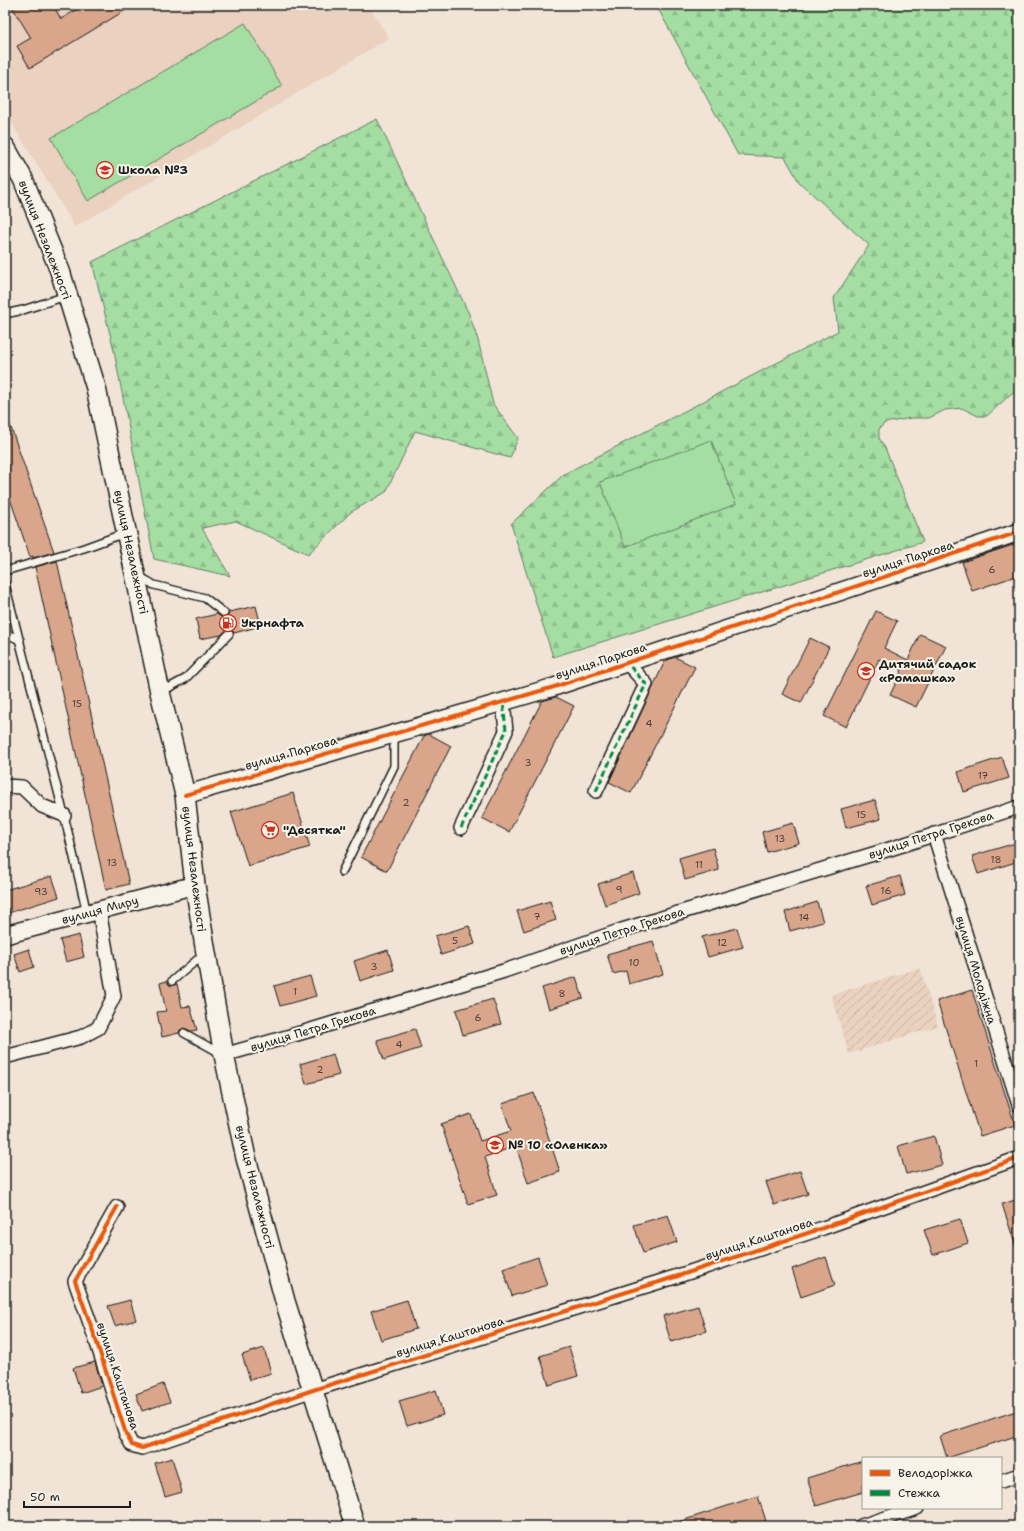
<svg xmlns="http://www.w3.org/2000/svg" width="1024" height="1531" font-family="'Shantell Sans',sans-serif">
<style>
.built{fill:#ead1c0}
.industrial{fill:url(#industrial-furrows)}
.forest{fill:url(#forest-firs);stroke:#607d60}
.pitch{fill:#a4dea3;stroke:#607d60}
.building{fill:#d9a68c;stroke:#1c1c1c}
.lines{fill:none;stroke-linecap:round;stroke-linejoin:round}
.service-casing{stroke:#1c1c1c;stroke-width:10}
.minor-casing{stroke:#1c1c1c;stroke-width:16}
.tertiary-casing{stroke:#1c1c1c;stroke-width:20}
.secondary-casing{stroke:#1c1c1c;stroke-width:22}
.service{stroke:#f7f3e8;stroke-width:7}
.minor{stroke:#f7f3e8;stroke-width:13}
.tertiary{stroke:#f7f3e8;stroke-width:17}
.secondary{stroke:#f7f3e8;stroke-width:19}
.quiet{stroke:#00873e;stroke-width:3;stroke-dasharray:6 3;stroke-linecap:butt}
.cycleway-casing{stroke:#f7f3e8;stroke-width:6}
.cycleway{stroke:#e8590c;stroke-width:4}
.labels{text-anchor:middle;stroke-width:4;stroke-linejoin:round;paint-order:stroke}
.number-label{font-size:10px;fill:#4b3e38}
.poi-label{font-size:12px;font-weight:bold;fill:#1c1c1c;stroke:#f7f3e8;text-anchor:start}
.street-label{font-size:12px;fill:#1c1c1c;stroke:#f7f3e8}
</style>
<defs>
<pattern id="industrial-furrows" width="10" height="10" patternUnits="userSpaceOnUse"><rect width="10" height="10" fill="#ead1c0"/><path d="M-1 1l2-2M0 10L10 0M9 11l2-2" fill="none" stroke="#c8b3a4"/></pattern>
<pattern id="forest-firs" width="22" height="20" patternUnits="userSpaceOnUse"><rect width="22" height="20" fill="#a4dea3"/><path d="M5 1l3.5 6h-7zM16 11l3.5 6h-7z" fill="#8dbe8c"/></pattern>
</defs>
<rect width="100%" height="100%" fill="#f1e4d6"/>
<filter id="ink" filterUnits="userSpaceOnUse"><feTurbulence type="fractalNoise" baseFrequency=".025" numOctaves="2"/><feDisplacementMap in="SourceGraphic" scale="8" xChannelSelector="R" yChannelSelector="G"/><feConvolveMatrix kernelMatrix="1 2 1 2 8 2 1 2 1" color-interpolation-filters="sRGB"/></filter>
<g filter="url(#ink)">
<path class="built" d="M5,5h363l21,33 -314,189 -70,-115z"/>
<path class="industrial" d="M920,968l18,58 -89,28 -18,-59z"/>
<g class="forest">
<path d="M656,5h363v385l-6,2 -26,24h-9l-16,-8 -17,2 -16,8h-18l-26,5 -6,6v9l6,10 38,94 -370,115 -42,-133 53,-50 274,-143 -4,-33 35,-53 -70,-63 -14,-25 -47,-2z"/>
<path d="M377,119l92,195 9,26 15,64 25,34 -8,20 -95,-27 -29,61 -35,20 -43,42 -72,-33 -34,7 28,48 -76,-17 -41,-213 -21,-84z"/>
</g>
<g class="pitch">
<path d="M245,23l37,63 -194,115 -37,-63z"/>
<path d="M711,440l25,64 -111,43 -25,-65z"/>
</g>
<g class="building">
<path d="M11,5h42l8,14 23,-14h50l-104,63 -13,-22 14,-8z"/>
<path d="M5,416h2l47,136 -21,6v-2l-3,1 -25,-73z"/>
<path d="M1019,543v32l-47,16 -10,-29z"/>
<path d="M57,561l72,323 -23,6 -71,-323z"/>
<path d="M256,606l5,20 -27,7 -2,-3 -4,-1 -7,6 -21,4 -4,-20 21,-5 4,3 4,1 3,-2 1,-4z"/>
<path d="M876,611l21,10 -13,27 24,12 12,-26 26,12 -30,61 -26,-12 12,-25 -23,-11 -33,68 -22,-11z"/>
<path d="M810,638l19,9 -28,56 -19,-9z"/>
<path d="M675,657l20,10 -64,126 -22,-11 56,-121z"/>
<path d="M556,697l18,9 -65,126 -27,-14 60,-117z"/>
<path d="M429,734l22,12 -64,125 -26,-14 63,-121z"/>
<path d="M1002,757l7,21 -45,14 -6,-20z"/>
<path d="M293,793l17,54 -62,19 -17,-54z"/>
<path d="M875,800l6,19 -35,9 -5,-19z"/>
<path d="M793,823l6,20 -32,9 -5,-20z"/>
<path d="M1019,842v19l-41,13 -6,-18z"/>
<path d="M713,848l6,22 -34,10 -6,-22z"/>
<path d="M633,873l6,20 -34,12 -7,-21z"/>
<path d="M52,876l7,21 -54,17v-24z"/>
<path d="M900,876l5,19 -33,10 -6,-19z"/>
<path d="M550,901l6,19 -32,11 -7,-20z"/>
<path d="M817,902l6,20 -33,9 -5,-19z"/>
<path d="M469,926l6,18 -34,11 -6,-19z"/>
<path d="M737,928l6,19 -35,10 -6,-20z"/>
<path d="M79,935l5,22 -18,5 -6,-22z"/>
<path d="M653,941l10,33 -34,10 -3,-13 -13,3 -6,-20z"/>
<path d="M29,949l5,18 -14,5 -6,-18z"/>
<path d="M388,950l6,20 -34,11 -6,-20z"/>
<path d="M310,976l6,20 -36,10 -6,-20z"/>
<path d="M576,977l7,21 -34,11 -7,-21z"/>
<path d="M167,981l4,5 6,-2 5,23 8,-1 7,24 -6,1 -7,-3 -4,2 -1,3 -17,4 -5,-25 9,-1 -6,-28z"/>
<path d="M972,990l43,135 -35,11 -43,-135z"/>
<path d="M493,999l8,25 -38,11 -7,-25z"/>
<path d="M415,1029l6,19 -37,12 -7,-20z"/>
<path d="M333,1054l6,21 -33,9 -6,-20z"/>
<path d="M534,1093l26,79 -32,11 -12,-37 -31,11 12,38 -29,9 -27,-80 30,-10 9,27 31,-10 -9,-27z"/>
<path d="M934,1136l8,29 -36,9 -8,-28z"/>
<path d="M800,1171l8,23 -34,11 -8,-23z"/>
<path d="M1019,1199v50l-2,1 -15,-46z"/>
<path d="M668,1215l9,27 -34,11 -9,-28z"/>
<path d="M960,1219l8,24 -35,12 -9,-25z"/>
<path d="M538,1257l9,28 -35,11 -9,-27z"/>
<path d="M826,1257l9,28 -34,12 -9,-28z"/>
<path d="M130,1300l6,20 -21,6 -7,-20z"/>
<path d="M407,1300l9,29 -35,11 -10,-29z"/>
<path d="M698,1306l8,25 -35,11 -8,-26z"/>
<path d="M569,1347l9,29 -29,9 -9,-29z"/>
<path d="M264,1348l7,25 -21,7 -8,-25z"/>
<path d="M95,1362l7,24 -21,7 -8,-25z"/>
<path d="M163,1384l7,18 -28,9 -6,-17z"/>
<path d="M436,1390l7,25 -36,11 -8,-25z"/>
<path d="M1019,1410v25l-72,23 -7,-22z"/>
<path d="M172,1458l10,34 -17,5 -10,-34z"/>
<path d="M863,1461v31l-47,14 -9,-28z"/>
<path d="M758,1496l8,25 -15,5h-79v-2z"/>
</g>
<g class="lines">
<g class="service-casing">
<g id="service">
<path d="M5,314l18,-4 43,-14"/>
<path d="M5,571l79,-23 41,-15"/>
<path d="M139,576l15,9 51,13 19,15"/>
<path d="M5,584l59,231 23,98"/>
<path d="M5,633l15,7"/>
<path d="M161,692l24,-13 44,-45"/>
<path d="M342,872l52,-106v-33"/>
<path d="M172,981l32,-27"/>
<path d="M184,1033l36,20"/>
</g>
</g>
<g class="minor-casing">
<g id="minor">
<path d="M5,786l17,1 20,19 22,9"/>
<path d="M596,791l50,-107 -19,-21"/>
<path d="M461,828l45,-97 -3,-29"/>
<path d="M934,834l85,271"/>
<path d="M224,1055l87,-25 193,-59 118,-41 271,-82 126,-41"/>
<path d="M5,1057l76,-20 17,-9 16,-32 -15,-86"/>
<path d="M117,1207l-42,74 20,56 31,97 6,11 10,3 171,-58 362,-113 148,-49 196,-70"/>
<path d="M1001,1481l18,-6"/>
<path d="M861,1526l56,-18"/>
</g>
</g>
<g class="tertiary-casing">
<g id="tertiary">
<path d="M185,795l369,-108 465,-155"/>
<path d="M5,935l190,-50"/>
</g>
</g>
<g class="secondary-casing">
<path id="secondary" d="M5,147l18,32 37,92 36,117 64,304 25,103 10,90 11,68 18,102 22,103 39,143 70,225"/>
</g>
<use href="#service" class="service"/>
<use href="#minor" class="minor"/>
<use href="#tertiary" class="tertiary"/>
<use href="#secondary" class="secondary"/>
<g class="quiet">
<path d="M596,791l50,-107 -19,-21"/>
<path d="M461,828l45,-97 -3,-29"/>
</g>
<g class="cycleway-casing">
<g id="cycleway">
<path d="M185,795l369,-108 465,-155"/>
<path d="M117,1207l-42,74 20,56 31,97 6,11 10,3 171,-58 362,-113 148,-49 196,-70"/>
</g>
</g>
<use href="#cycleway" class="cycleway"/>
</g>
</g>
<defs>
<g id="school-ring" transform="scale(0.9)"><circle r="9.5" fill="#f7f3e8" stroke="#c8321e" stroke-width="1.5"/><path d="M0-5L7-2L0 1L-7-2ZM-4 1L0 2.5L4 1V4Q0 6-4 4Z" fill="#c8321e"/></g>
<g id="fuel-ring" transform="scale(0.9)"><circle r="9.5" fill="#f7f3e8" stroke="#c8321e" stroke-width="1.5"/><path d="M-5.5-6h7V0h2V4h1.3V-2.5L3-4.5l.8-.8L6-3V5H2.5V1h-1V6h-7ZM-4.2-4.7v3.2H.2V-4.7Z" fill="#c8321e"/></g>
<g id="supermarket-ring" transform="scale(0.9)"><circle r="9.5" fill="#f7f3e8" stroke="#c8321e" stroke-width="1.5"/><path d="M-6-5.5h2.5l.6 2H6L4.5 2H-2.5L-4.4-4H-6ZM-1.5 3.2a1.3 1.3 0 1 0 .1 0ZM3 3.2a1.3 1.3 0 1 0 .1 0Z" fill="#c8321e"/></g>
</defs>
<g fill-rule="evenodd">
<use href="#school-ring" x="105" y="170"/>
<use href="#fuel-ring" x="228" y="623"/>
<use href="#school-ring" x="866" y="671"/>
<use href="#supermarket-ring" x="270" y="830"/>
<use href="#school-ring" x="495" y="1145"/>
</g>
<g class="labels">
<g class="number-label">
<text x="992" y="573">6</text>
<text x="77" y="707">15</text>
<text x="649" y="727">4</text>
<text x="528" y="766">3</text>
<text x="983" y="779">17</text>
<text x="406" y="806">2</text>
<text x="861" y="818">15</text>
<text x="780" y="842">13</text>
<text x="996" y="863">18</text>
<text x="112" y="866">13</text>
<text x="699" y="868">11</text>
<text x="619" y="893">9</text>
<text x="886" y="894">16</text>
<text x="41" y="895">93</text>
<text x="537" y="920">7</text>
<text x="804" y="921">14</text>
<text x="455" y="944">5</text>
<text x="722" y="946">12</text>
<text x="634" y="966">10</text>
<text x="374" y="970">3</text>
<text x="295" y="995">1</text>
<text x="562" y="997">8</text>
<text x="478" y="1021">6</text>
<text x="399" y="1048">4</text>
<text x="976" y="1067">1</text>
<text x="320" y="1073">2</text>
</g>
<g class="poi-label">
<text x="118" y="174">Школа №3</text>
<text x="241" y="627">Укрнафта</text>
<text x="879" y="668">Дитячий садок<tspan x="879" dy="14">«Ромашка»</tspan></text>
<text x="283" y="834">"Десятка"</text>
<text x="508" y="1149">№ 10 «Оленка»</text>
</g>
<g class="street-label">
<text transform="translate(45 240) rotate(69)" y="4">вулиця Незалежності</text>
<text transform="translate(131 552) rotate(78)" y="4">вулиця Незалежності</text>
<text transform="translate(908 559) rotate(-18)" y="4">вулиця Паркова</text>
<text transform="translate(601 661) rotate(-18)" y="4">вулиця Паркова</text>
<text transform="translate(291 753) rotate(-16)" y="4">вулиця Паркова</text>
<text transform="translate(931 835) rotate(-18)" y="4">вулиця Петра Грекова</text>
<text transform="translate(194 869) rotate(83)" y="4">вулиця Незалежності</text>
<text transform="translate(100 910) rotate(-15)" y="4">вулиця Миру</text>
<text transform="translate(622 931) rotate(-18)" y="4">вулиця Петра Грекова</text>
<text transform="translate(976 970) rotate(73)" y="4">вулиця Молодіжна</text>
<text transform="translate(313 1029) rotate(-17)" y="4">вулиця Петра Грекова</text>
<text transform="translate(255 1187) rotate(76)" y="4">вулиця Незалежності</text>
<text transform="translate(759 1239) rotate(-18)" y="4">вулиця Каштанова</text>
<text transform="translate(450 1337) rotate(-17)" y="4">вулиця Каштанова</text>
<text transform="translate(118 1376) rotate(72)" y="4">вулиця Каштанова</text>
</g>
</g>
<rect width="1024" height="1531" fill="none" stroke="#f7f3e8" stroke-width="20"/>
<rect x="10" y="10" width="1004" height="1511" fill="none" stroke="#1c1c1c" stroke-width="1.5" filter="url(#ink)"/>
<rect x="862" y="1457" width="140" height="52" fill="#f7f3e8" stroke="#9f9d96"/>
<rect x="870" y="1470" width="20" height="6" fill="#e8590c" stroke="#9f9d96"/>
<text x="898" y="1477" font-size="12" fill="#1c1c1c">Велодоріжка</text>
<rect x="870" y="1490" width="20" height="6" fill="#00873e" stroke="#9f9d96"/>
<text x="898" y="1497" font-size="12" fill="#1c1c1c">Стежка</text>
<path d="M24 1501v6h106v-6" fill="none" stroke="#1c1c1c" stroke-width="2"/>
<text x="30" y="1501" font-size="12" fill="#1c1c1c" stroke="#f7f3e8" stroke-width="3" paint-order="stroke">50 m</text>
</svg>
